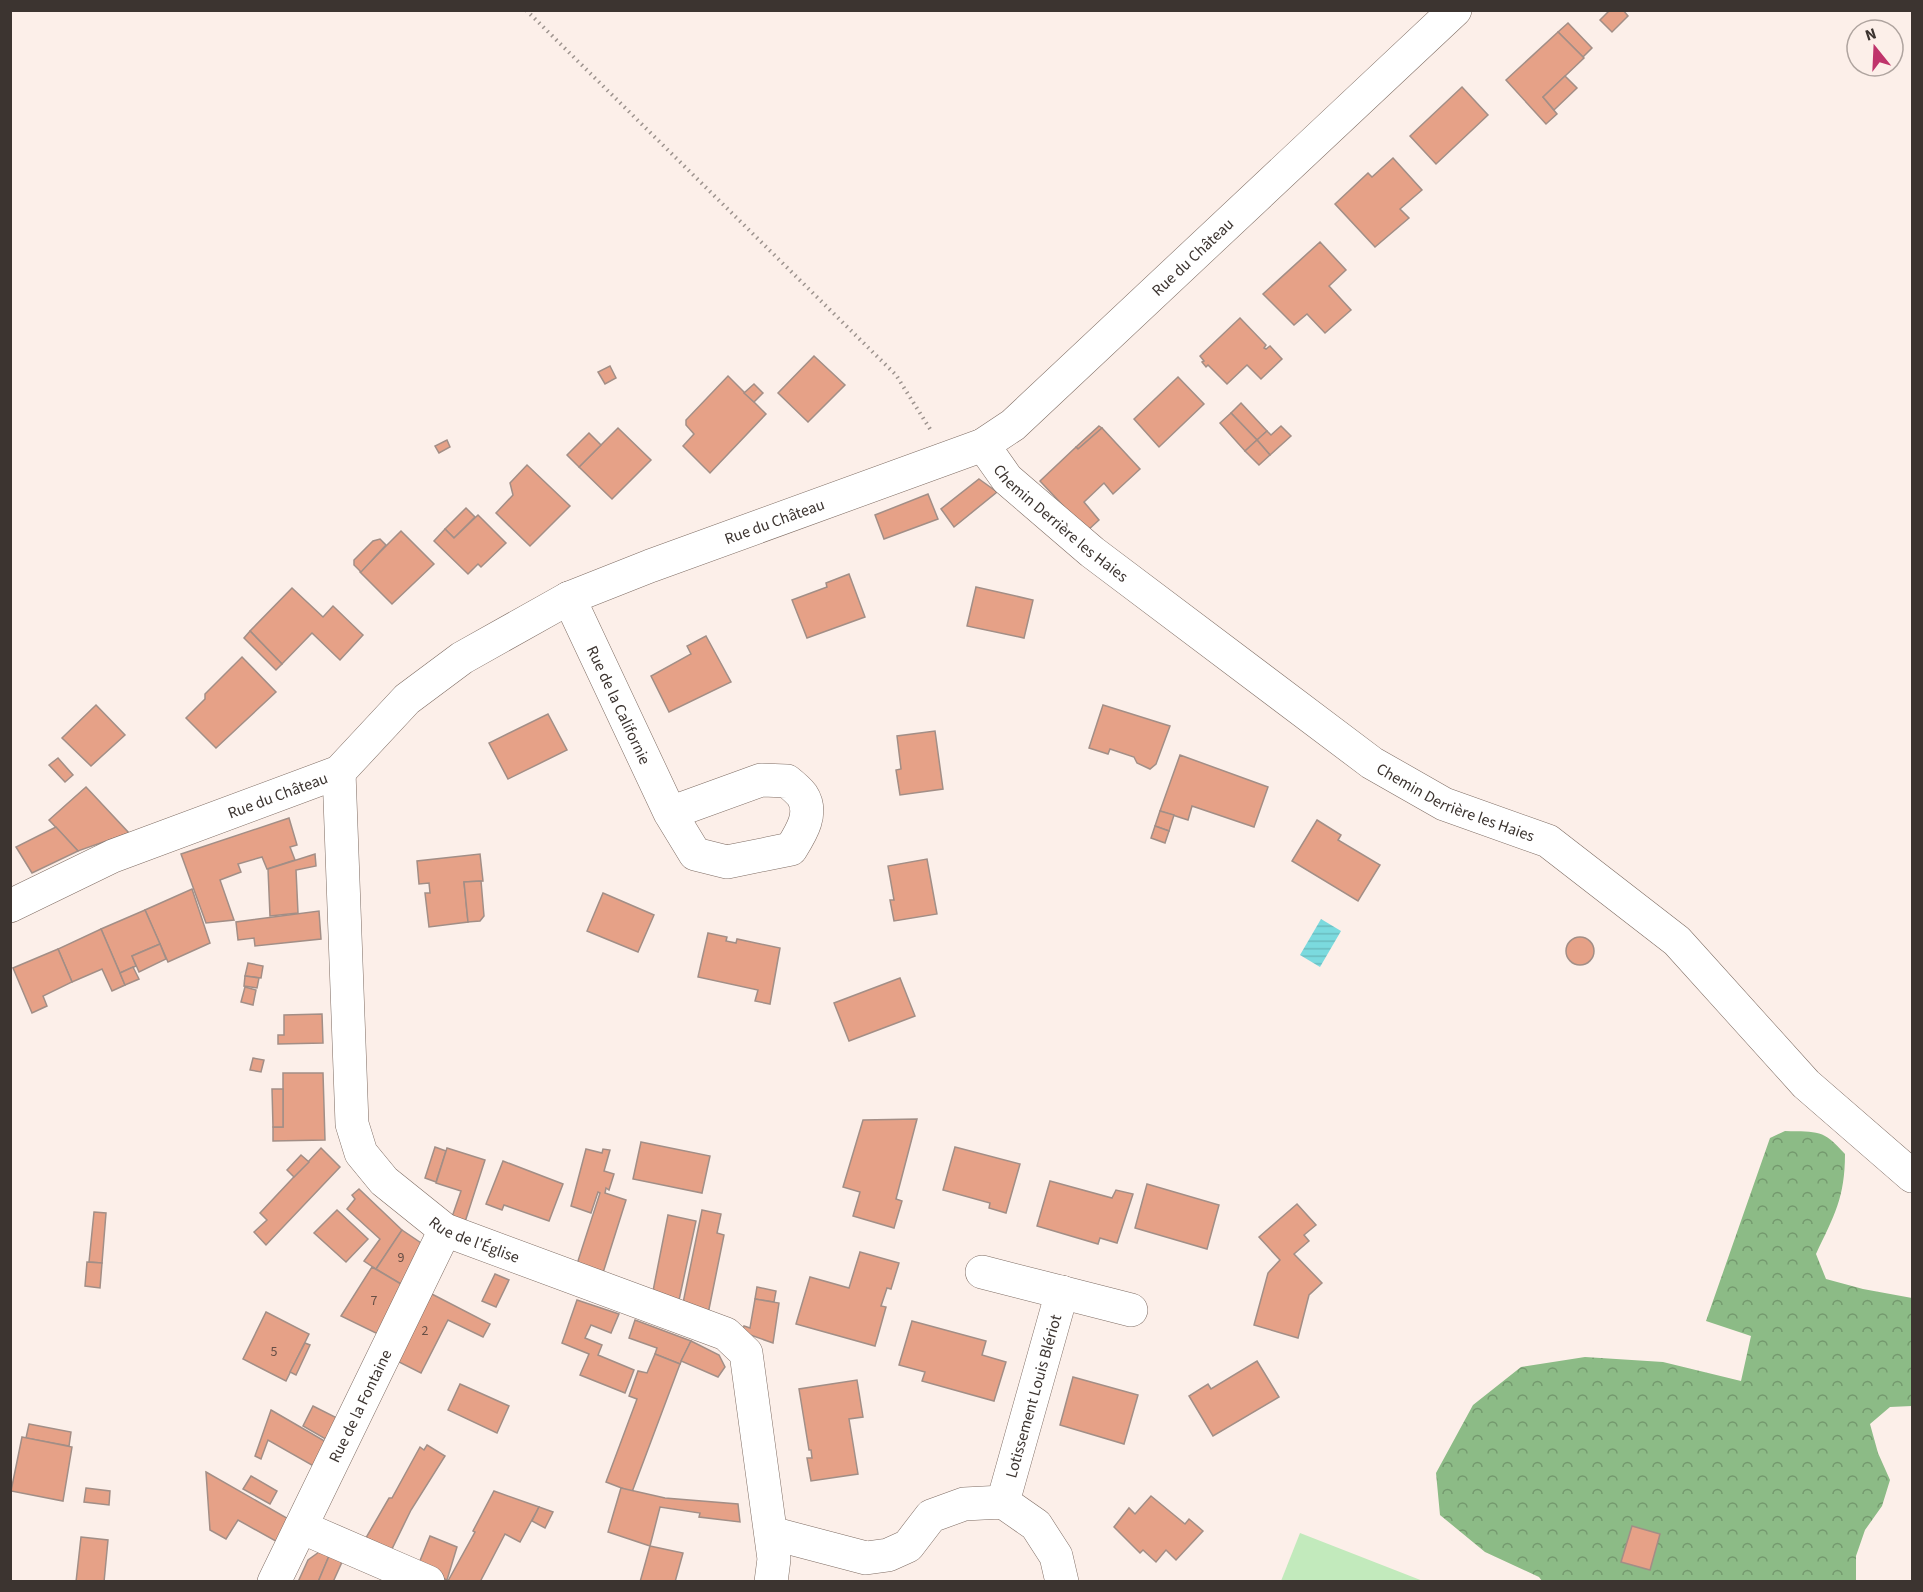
<svg xmlns="http://www.w3.org/2000/svg" width="1923" height="1592" font-family="'Source Sans 3',sans-serif">
<style>
.green{fill:#c2eabc}
.forest{fill:url(#forest-crowns)}
.water{fill:url(#water-rules)}
.building{fill:#e6a187;stroke:#a28e86;stroke-width:1.5}
.lines{fill:none;stroke-linecap:round;stroke-linejoin:round}
.minor-casing{stroke:#7e6c63;stroke-width:34}
.path{stroke:#9d938e;stroke-width:4;stroke-dasharray:1.5 4.5;stroke-linecap:butt}
.minor{stroke:#fff;stroke-width:33}
.labels{text-anchor:middle;stroke-width:4.5;stroke-linejoin:round;paint-order:stroke}
.number-label{font-size:14px;fill:#664f46}
.street-label{font-size:16px;fill:#3c3430;stroke:#fcefe9}
</style>
<defs>
<pattern id="forest-crowns" width="20" height="18" patternUnits="userSpaceOnUse" patternTransform="scale(1.5)"><rect width="20" height="18" fill="#8cbb86"/><path d="M2 6a3 3 0 1 1 6 0M12 15a3 3 0 1 1 6 0" fill="none" stroke="#74996e"/></pattern>
<pattern id="water-rules" width="6" height="5" patternUnits="userSpaceOnUse" patternTransform="scale(1.5)"><rect width="6" height="5" fill="#7bdade"/><path d="M0 2.5h6" fill="none" stroke="#6bbcbf"/></pattern>
</defs>
<rect width="100%" height="100%" fill="#fcefe9"/>
<path class="green" d="M1300,1533l123,48h-142z"/>
<path class="forest" d="M1785,1131c33,1 38,-2 60,23 0,44 -11,62 -29,100l10,25 37,10 49,9v108l-22,1 -20,17 8,29 12,27 -8,26 -17,24 -9,26v25h-314l-3,-4 -54,-25 -45,-37 -4,-42 37,-68 48,-38 64,-10 78,5 78,19 10,-45 -45,-15 64,-183z"/>
<path class="water" d="M1321,919l20,12 -21,36 -20,-12z"/>
<g class="building">
<path d="M1610,10h13l5,6 -16,16 -12,-12z"/>
<path d="M1568,23l24,25 -9,9 -25,-25z"/>
<path d="M1558,32l26,26 -41,39 14,17 -11,10 -40,-44z"/>
<path d="M1565,76l12,12 -23,22 -11,-13z"/>
<path d="M1462,87l26,28 -52,49 -26,-28z"/>
<path d="M1393,158l29,32 -22,19 9,9 -34,29 -40,-43 33,-31 4,4z"/>
<path d="M1320,242l26,28 -17,16 22,24 -26,23 -18,-19 -13,11 -31,-31z"/>
<path d="M1240,318l26,27 -2,3 2,1 4,-3 12,13 -21,20 -14,-14 -20,19 -19,-19 -2,2 -4,-5 2,-1 -4,-5z"/>
<path d="M814,356l31,29 -37,37 -30,-29z"/>
<path d="M610,366l6,12 -11,6 -7,-12z"/>
<path d="M728,376l38,38 -56,59 -27,-27 11,-12 -8,-9v-5z"/>
<path d="M1178,377l26,27 -45,43 -25,-28z"/>
<path d="M754,384l9,9 -9,9 -10,-9z"/>
<path d="M1241,403l26,28 -10,9 -26,-27z"/>
<path d="M1231,413l26,27 -12,11 -25,-28z"/>
<path d="M1099,426l3,2 -24,21 -2,-2z"/>
<path d="M1281,426l10,10 -21,19 -13,-15 10,-9 4,4z"/>
<path d="M618,428l33,32 -39,39 -33,-32z"/>
<path d="M1102,428l38,41 -27,25 -9,-11 -20,19 15,18 -12,11 -47,-50 36,-34 2,2z"/>
<path d="M589,433l12,12 -22,22 -12,-12z"/>
<path d="M447,440l3,7 -11,6 -4,-7z"/>
<path d="M1257,440l13,15 -11,10 -14,-14z"/>
<path d="M527,465l43,41 -40,40 -34,-33 17,-18 -3,-12z"/>
<path d="M979,479l18,13 -43,35 -13,-18z"/>
<path d="M928,494l10,25 -54,20 -9,-24z"/>
<path d="M466,508l9,9 -21,21 -9,-9z"/>
<path d="M478,515l28,28 -25,24 -3,-3 -10,10 -34,-33 11,-12 9,9z"/>
<path d="M401,531l33,33 -42,40 -32,-32z"/>
<path d="M380,539l6,6 -25,27 -7,-7v-5l19,-19z"/>
<path d="M849,574l16,43 -58,21 -15,-38 35,-13 -1,-4z"/>
<path d="M976,587l57,13 -9,38 -57,-12z"/>
<path d="M292,588l31,29 10,-11 30,29 -23,25 -28,-27 -30,31 -32,-33z"/>
<path d="M250,631l32,33 -6,6 -32,-32z"/>
<path d="M706,636l25,46 -62,30 -18,-36 40,-22 -4,-8z"/>
<path d="M242,657l34,35 -60,56 -30,-30 19,-19v-5z"/>
<path d="M96,705l29,30 -34,31 -29,-28z"/>
<path d="M1103,705l67,21 -14,38 -6,5 -13,-6 -3,-6 -24,-8 -2,5 -19,-6z"/>
<path d="M548,714l19,36 -59,29 -19,-36z"/>
<path d="M935,731l8,58 -43,6 -4,-25 5,-1 -4,-33z"/>
<path d="M1180,755l88,32 -14,40 -62,-21 -4,14 -28,-9z"/>
<path d="M58,758l15,17 -8,7 -16,-17z"/>
<path d="M86,787l43,46 -51,18 -29,-31z"/>
<path d="M1160,811l14,4 -5,16 -14,-5z"/>
<path d="M289,818l8,27 -7,2 5,13 -28,9 -5,-12 -24,7 3,8 -21,8 14,40 -28,3 -25,-69z"/>
<path d="M1317,820l24,15 -3,5 42,25 -22,36 -66,-40z"/>
<path d="M1155,826l14,5 -4,12 -14,-5z"/>
<path d="M56,827l22,24 -46,22 -16,-26z"/>
<path d="M315,854l1,12 -20,4 2,43 -28,3 -2,-47z"/>
<path d="M480,854l3,27 -19,1 4,40 -39,5 -4,-34h5l-1,-10 -10,1 -2,-23z"/>
<path d="M927,859l10,55 -43,7 -4,-21h4l-6,-34z"/>
<path d="M481,881l3,35 -4,5 -12,1 -4,-40z"/>
<path d="M192,889l18,54 -42,19 -23,-52z"/>
<path d="M603,893l51,22 -16,37 -51,-21z"/>
<path d="M145,910l15,34 -28,12 4,10 -16,7 -19,-44z"/>
<path d="M319,911l2,28 -66,7 -1,-8 -16,2 -2,-18z"/>
<path d="M101,929l24,56 -13,6 -10,-22 -30,13 -14,-33z"/>
<path d="M708,933l19,4 -1,4 10,2 1,-4 43,9 -10,56 -15,-3 3,-11 -60,-13z"/>
<circle cx="1580" cy="951" r="14"/>
<path d="M160,944l6,15 -27,13 -7,-16z"/>
<path d="M58,949l14,33 -29,14 4,10 -15,7 -19,-45z"/>
<path d="M248,963l15,3 -2,12 -16,-2z"/>
<path d="M133,967l6,12 -14,6 -5,-12z"/>
<path d="M245,976l14,2 -2,10 -13,-2z"/>
<path d="M900,978l15,38 -66,25 -15,-38z"/>
<path d="M245,987l11,3 -3,15 -12,-3z"/>
<path d="M322,1014l1,29 -45,1v-9h6v-20z"/>
<path d="M253,1058l11,2 -3,12 -11,-2z"/>
<path d="M283,1073h40l2,67 -52,1v-14h10z"/>
<path d="M272,1089h11v38h-10z"/>
<path d="M917,1119l-21,80 6,2 -8,27 -41,-12 7,-24 -17,-5 20,-67z"/>
<path d="M641,1142l69,14 -8,37 -69,-14z"/>
<path d="M435,1147l11,4 -10,31 -11,-4z"/>
<path d="M955,1147l65,17 -14,49 -17,-5 1,-5 -47,-13z"/>
<path d="M321,1148l19,19 -74,78 -12,-13 13,-12 -7,-7z"/>
<path d="M447,1148l38,12 -20,62 -13,-5 9,-26 -25,-8z"/>
<path d="M586,1149l16,4 1,-4 7,1 -6,21 10,3 -5,16 -3,-2 -1,5 21,7 -24,76 -25,-12 23,-71 -2,-1 -7,21 -20,-7z"/>
<path d="M301,1155l8,7 -15,15 -7,-7z"/>
<path d="M503,1161l60,23 -14,37 -45,-16 -2,5 -16,-6z"/>
<path d="M1050,1181l62,17 4,-8 17,4 -16,49 -17,-5 -2,6 -61,-18z"/>
<path d="M1147,1184l72,21 -12,44 -72,-21z"/>
<path d="M359,1189l43,41 -26,39 -12,-8 16,-22 -33,-30 8,-10 -3,-4z"/>
<path d="M1297,1204l19,21 -12,10 5,6 -15,13 28,29 -13,12 -11,43 -44,-13 14,-52 12,-13 -21,-23z"/>
<path d="M337,1210l31,29 -22,23 -32,-29z"/>
<path d="M702,1210l19,4 -4,19 7,2 -16,79 -26,-6z"/>
<path d="M94,1212l12,1 -4,50 -13,-1z"/>
<path d="M668,1215l28,6 -18,84 -26,-9z"/>
<path d="M402,1230l22,15 -23,39 -25,-15z"/>
<path d="M860,1252l39,11 -8,26 -4,-1 -6,18 5,1 -11,39 -79,-22 14,-47 39,11z"/>
<path d="M87,1262l15,1 -2,25 -15,-2z"/>
<path d="M372,1267l29,17 -21,51 -39,-19z"/>
<path d="M495,1274l14,6 -13,27 -14,-6z"/>
<path d="M757,1287l19,4 -2,11 -19,-3z"/>
<path d="M426,1291l64,33 -7,13 -35,-17 -27,53 -28,-14z"/>
<path d="M755,1299l24,4 -6,40 -31,-11 2,-6 6,2z"/>
<path d="M577,1300l42,14 -8,19 -20,-8 -6,13 17,7 -4,10 36,15 -9,23 -45,-18 9,-21 -27,-11z"/>
<path d="M266,1312l43,22 -23,47 -43,-22z"/>
<path d="M635,1320l56,21 -11,23 -25,-10 2,-6 -28,-10z"/>
<path d="M912,1321l74,20 -4,14 24,7 -12,39 -72,-20 3,-9 -26,-7z"/>
<path d="M691,1341l28,14 6,12 -7,10 -37,-16z"/>
<path d="M305,1343l5,2 -14,30 -6,-3z"/>
<path d="M655,1354l25,10 -48,128 -26,-10 31,-83 -8,-3 9,-25 9,2z"/>
<path d="M1257,1361l22,36 -66,39 -24,-40 19,-12 3,5z"/>
<path d="M1073,1377l65,18 -14,49 -64,-19z"/>
<path d="M857,1380l6,37 -14,2 9,55 -47,7 -4,-23h5l-1,-8h-2l-10,-61z"/>
<path d="M460,1384l49,22 -12,27 -49,-23z"/>
<path d="M313,1406l26,13 -10,22 -26,-15z"/>
<path d="M271,1410l57,33 -11,25 -49,-28 -7,19 -6,-3z"/>
<path d="M29,1424l42,8 -2,14 -43,-8z"/>
<path d="M22,1437l50,10 -9,54 -52,-10z"/>
<path d="M427,1445l18,11 -34,54 -22,45 -26,-12 26,-45h3l28,-51 4,3z"/>
<path d="M206,1472l86,49 -11,23 -43,-24 -12,19 -16,-9z"/>
<path d="M251,1476l26,15 -7,13 -27,-15z"/>
<path d="M86,1488l24,3 -1,14 -25,-3z"/>
<path d="M621,1488l44,10 73,6 2,18 -41,-5 1,-4 -40,-6 -10,39 -42,-14z"/>
<path d="M494,1491l45,16 -19,35 -15,-8 -25,48 -32,-1 27,-49 -2,-1z"/>
<path d="M1151,1496l34,28 4,-5 14,12 -27,29 -10,-10 -10,12 -13,-12 -3,3 -26,-26 15,-19 6,6z"/>
<path d="M539,1507l14,5 -8,16 -13,-7z"/>
<path d="M1632,1526l28,8 -10,36 -29,-8z"/>
<path d="M430,1536l27,11 -10,33 -30,-12z"/>
<path d="M81,1537l27,3 -4,42h-28z"/>
<path d="M650,1546l33,7 -8,29h-35z"/>
<path d="M319,1552l10,4 -11,26h-20l10,-22z"/>
<path d="M329,1556l13,6 -9,20h-15z"/>
</g>
<g class="lines">
<g class="minor-casing">
<g id="minor">
<path id="s1" d="M983,445l24,34 85,73 280,211 72,41 104,37 129,100 129,143 106,92"/>
<path id="s2" d="M569,598l101,215 25,41 32,8 64,-13c10,-16 23,-36 11,-54 -4,-5 -10,-10 -15,-14l-26,-1 -91,33"/>
<path id="s3" d="M339,772l13,352 9,29 23,28 61,49 281,104 20,19 28,206 -3,23"/>
<path id="s4" d="M10,906l103,-50 226,-84 68,-73 55,-41 107,-60 81,-32 333,-121 30,-20 442,-415"/>
<path d="M982,1272l149,38"/>
<path id="s5" d="M1003,1502l59,-210"/>
<path d="M301,1527l127,55"/>
<path d="M771,1533l95,25 22,-3 20,-9 23,-30 33,-12 39,-2 33,23 20,31 6,26"/>
<path id="s6" d="M274,1582l171,-352"/>
</g>
</g>
<path class="path" d="M526,10l370,365 34,54"/>
<use href="#minor" class="minor"/>
</g>
<g class="labels">
<g class="number-label">
<text x="401" y="1262">9</text>
<text x="374" y="1305">7</text>
<text x="425" y="1335">2</text>
<text x="274" y="1356">5</text>
</g>
<g class="street-label">
<text dy="6" stroke="none"><textPath href="#s4" startOffset="1370">Rue du Château</textPath></text>
<text dy="6" stroke="none"><textPath href="#s4" startOffset="866">Rue du Château</textPath></text>
<text dy="6" stroke="none"><textPath href="#s1" startOffset="111">Chemin Derrière les Haies</textPath></text>
<text dy="6" stroke="none"><textPath href="#s2" startOffset="118">Rue de la Californie</textPath></text>
<text dy="6" stroke="none"><textPath href="#s4" startOffset="290">Rue du Château</textPath></text>
<text dy="6" stroke="none"><textPath href="#s1" startOffset="597">Chemin Derrière les Haies</textPath></text>
<text dy="6" stroke="none"><textPath href="#s3" startOffset="528">Rue de l'Église</textPath></text>
<text dy="6" stroke="none"><textPath href="#s5" startOffset="110">Lotissement Louis Blériot</textPath></text>
<text dy="6" stroke="none"><textPath href="#s6" startOffset="196">Rue de la Fontaine</textPath></text>
</g>
</g>
<rect width="1923" height="1592" fill="none" stroke="#3c3430" stroke-width="24"/>
<g transform="translate(1875 48) rotate(342)"><circle r="28" fill="#fcefe9" stroke="#afa49f" stroke-width="1.5"/>
<path d="M0-4.5L10 22L0 15L-10 22Z" fill="#bf346b"/>
<text y="-9" font-size="16" font-weight="bold" text-anchor="middle" fill="#3c3430">N</text>
</g>
</svg>
